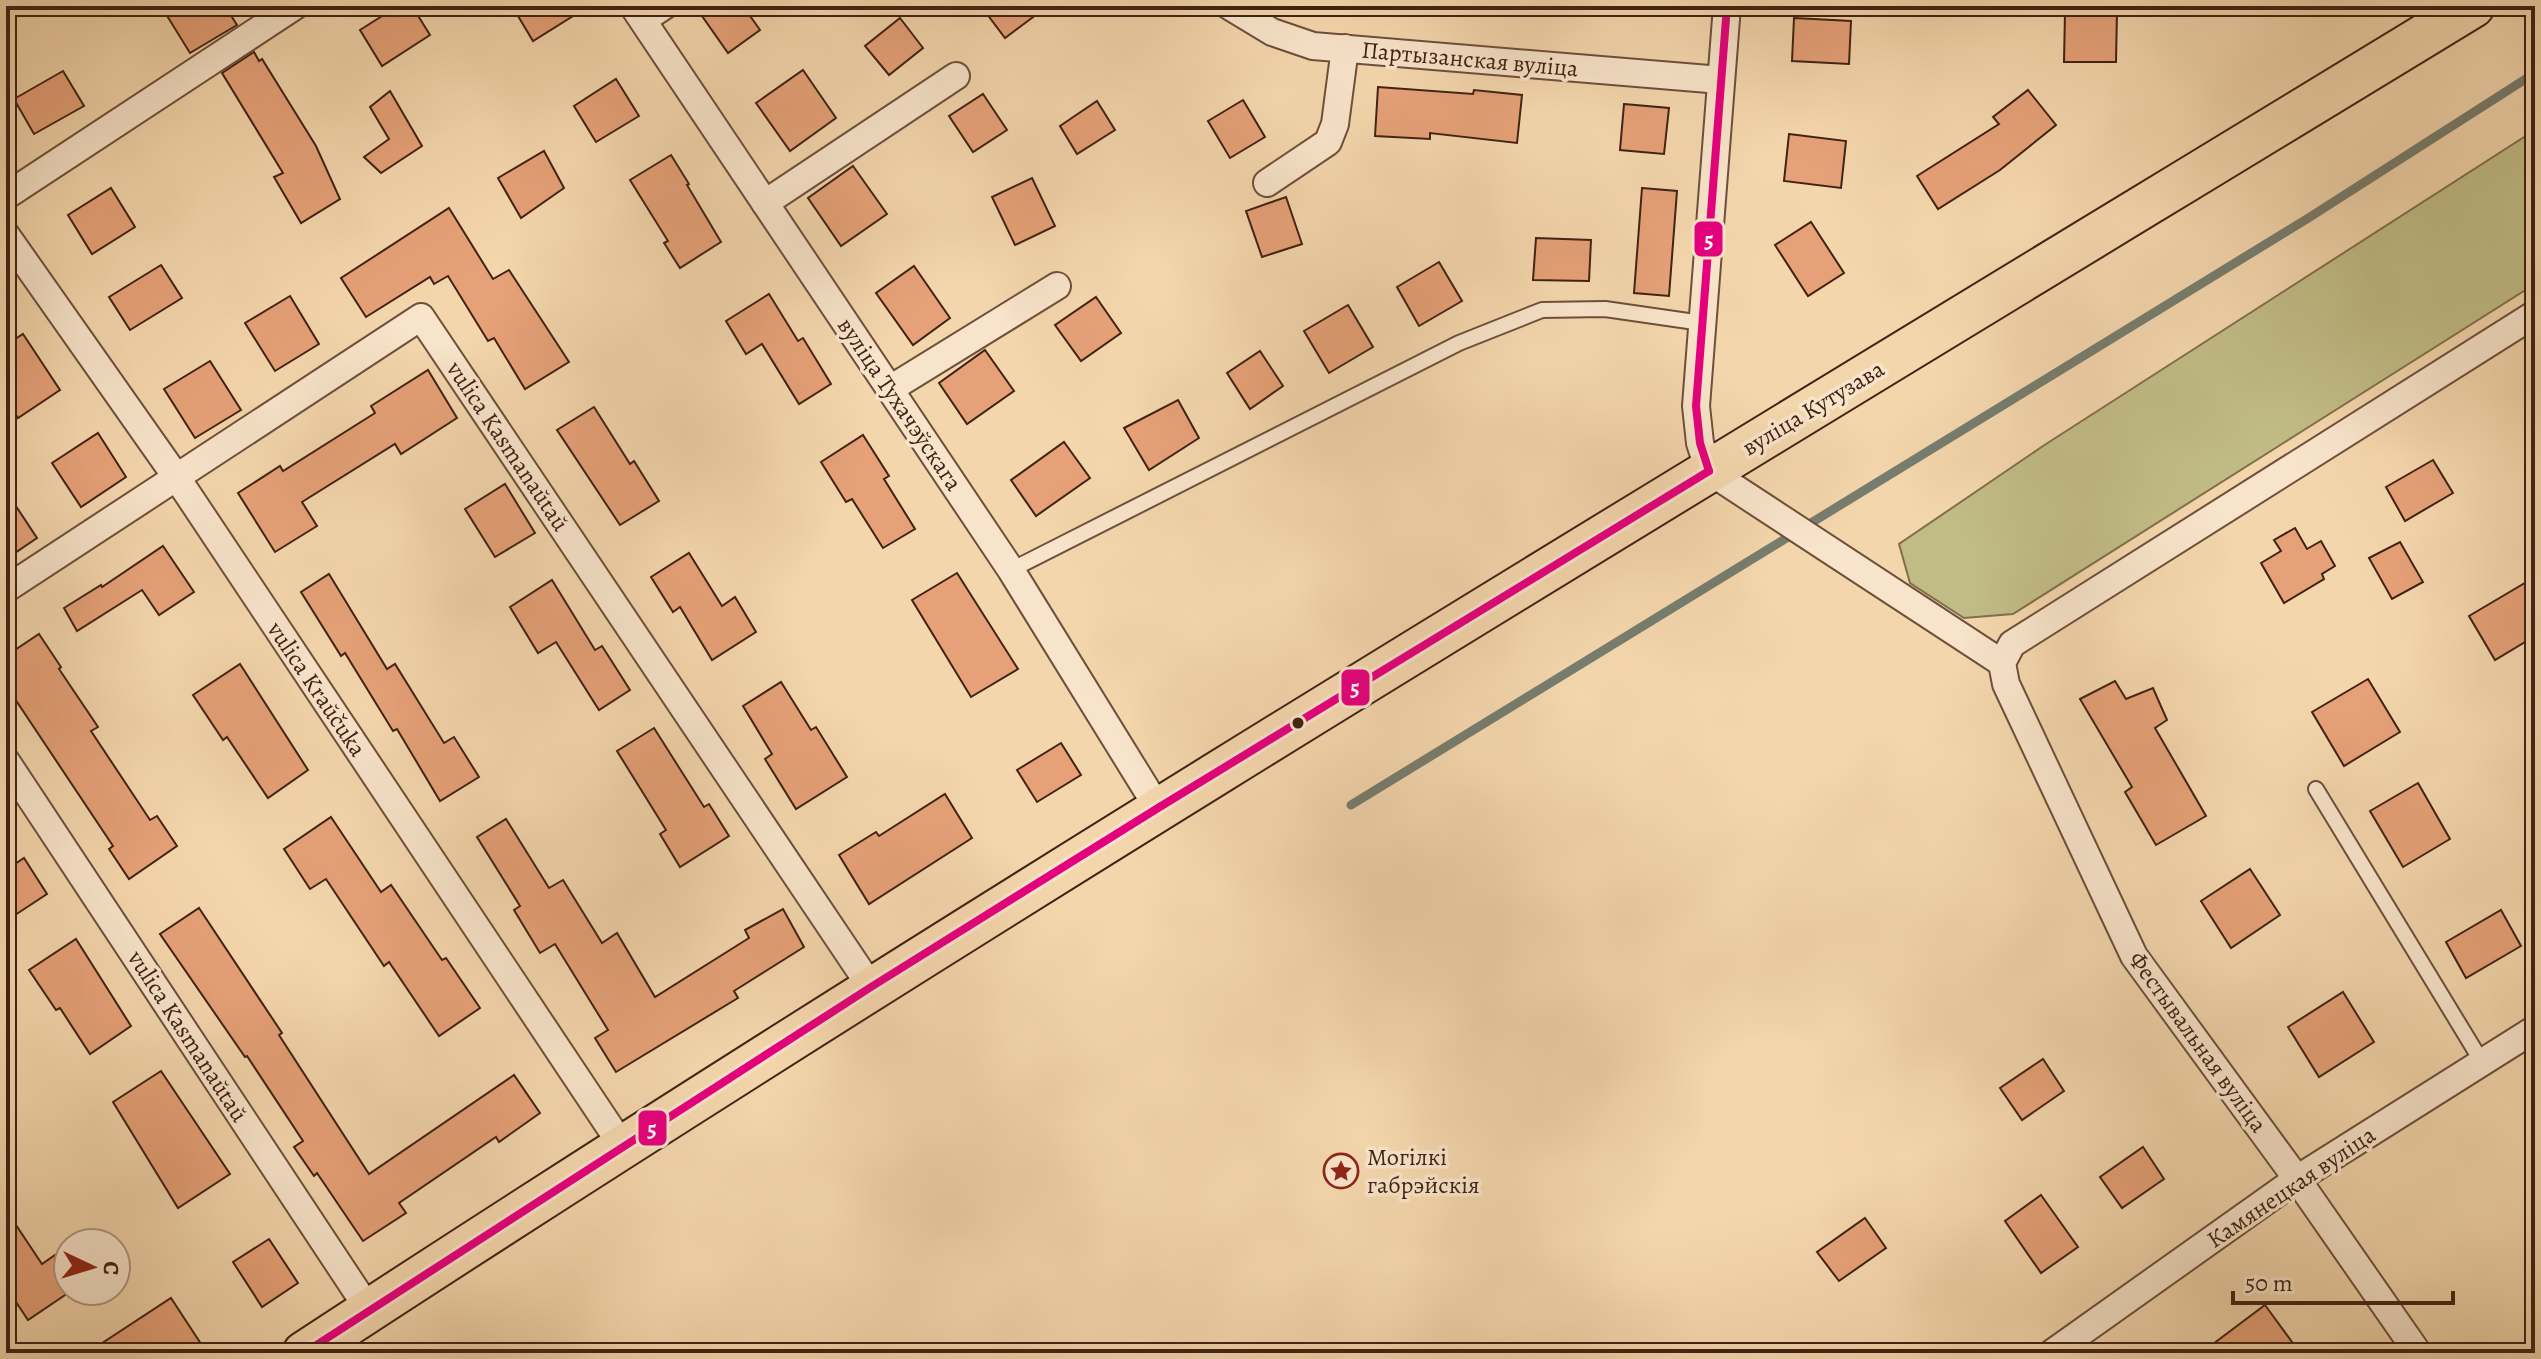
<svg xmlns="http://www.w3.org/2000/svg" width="2541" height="1359" font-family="Alegreya,serif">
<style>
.green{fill:#c1bc86;stroke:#806f4d;stroke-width:2}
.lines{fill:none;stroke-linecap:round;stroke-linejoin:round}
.stream{stroke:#777d6e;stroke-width:9}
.building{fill:#e6a178;stroke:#402214;stroke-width:2}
.service-casing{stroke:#6d4f3a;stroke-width:18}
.minor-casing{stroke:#6d4f3a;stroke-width:30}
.primary-casing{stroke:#402214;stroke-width:46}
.service{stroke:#f8e4ca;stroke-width:14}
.minor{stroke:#f8e4ca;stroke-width:26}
.primary{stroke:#f4d6ad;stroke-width:42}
.bus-1-casing{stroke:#f8e4ca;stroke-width:14}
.bus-1{stroke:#e5007d;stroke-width:8}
.bus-dot{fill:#402214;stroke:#f8e4ca;stroke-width:3}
.labels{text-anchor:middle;stroke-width:7;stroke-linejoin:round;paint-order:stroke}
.street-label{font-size:24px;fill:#402214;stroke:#f8e4ca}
.poi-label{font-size:24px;fill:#402214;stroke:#f8e4ca;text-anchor:start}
.line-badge{stroke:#f8e4ca;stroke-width:3}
.badge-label{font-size:22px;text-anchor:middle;font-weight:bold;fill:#fff}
</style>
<rect width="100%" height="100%" fill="#f4d6ad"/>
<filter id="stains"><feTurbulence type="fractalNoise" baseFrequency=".0025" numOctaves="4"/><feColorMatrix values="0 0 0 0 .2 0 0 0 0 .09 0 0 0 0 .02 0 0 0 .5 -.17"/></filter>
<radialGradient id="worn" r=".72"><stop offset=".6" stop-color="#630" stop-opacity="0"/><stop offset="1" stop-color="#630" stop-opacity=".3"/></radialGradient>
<path class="green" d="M2535,130v154l-522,330 -49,4 -54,-35 -11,-39 147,-100z"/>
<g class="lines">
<path class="stream" d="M1351,805l959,-588 225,-144"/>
</g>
<g class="building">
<path d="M161,6h64l12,19 -47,28z"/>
<path d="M398,6h14l18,29 -48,31 -22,-36z"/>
<path d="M512,6h77l-56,35z"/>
<path d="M695,6h48l17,24 -32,23z"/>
<path d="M981,6h67l-43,32z"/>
<path d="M2065,12h52l-1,50h-52z"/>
<path d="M900,18l23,30 -34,27 -24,-29z"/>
<path d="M1794,18l57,3 -2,43 -57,-3z"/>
<path d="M254,52l5,9 3,-2 54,87 24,53 -39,24 -27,-46 9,-4 -61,-100z"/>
<path d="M803,70l33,48 -46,33 -34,-48z"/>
<path d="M63,71l21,35 -50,28 -20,-35z"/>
<path d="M616,79l23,37 -43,26 -22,-36z"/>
<path d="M1378,87l95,7 1,-4 48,5 -5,48 -87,-10v6l-55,-3z"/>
<path d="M2028,90l28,35 -56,45 -62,39 -21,-33 82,-52 -6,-7z"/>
<path d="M390,91l32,55 -41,27 -17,-16 25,-18 -19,-32z"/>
<path d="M983,94l24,36 -34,22 -24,-36z"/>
<path d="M1243,100l22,37 -35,21 -22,-37z"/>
<path d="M1097,101l18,29 -38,24 -17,-28z"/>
<path d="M1624,104l45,4 -5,46 -44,-4z"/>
<path d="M1789,134l57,7 -5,47 -57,-7z"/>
<path d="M544,151l20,37 -43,30 -23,-40z"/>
<path d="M671,155l18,29 -2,1 34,57 -41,26 -16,-25 4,-2 -38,-61z"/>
<path d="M853,166l34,48 -46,32 -33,-48z"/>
<path d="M1032,178l23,48 -40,19 -23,-48z"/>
<path d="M111,188l24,39 -43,27 -24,-39z"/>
<path d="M1642,188l35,3 -8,105 -35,-3z"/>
<path d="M1286,197l16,47 -40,13 -16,-46z"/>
<path d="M449,208l44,71 16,-9 60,92 -44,27 -31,-51 -6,3 -40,-65 -14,8 -4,-7 -64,40 -25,-39z"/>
<path d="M1811,222l33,51 -36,23 -33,-51z"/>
<path d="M1536,238l55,2 -2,41 -56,-1z"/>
<path d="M1439,262l23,39 -43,25 -22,-39z"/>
<path d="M161,265l21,33 -52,32 -21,-33z"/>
<path d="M914,266l36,52 -37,27 -37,-52z"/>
<path d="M769,294l29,47 5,-3 28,46 -32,20 -37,-60 -16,10 -20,-33z"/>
<path d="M290,296l29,48 -44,27 -30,-48z"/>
<path d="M1096,297l25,36 -40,28 -26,-36z"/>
<path d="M1348,305l25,42 -44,26 -25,-42z"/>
<path d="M23,334l37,56 -42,28 -12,-19v-54z"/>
<path d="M985,350l29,41 -47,33 -28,-41z"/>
<path d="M1260,351l23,35 -33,23 -23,-36z"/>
<path d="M210,361l31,49 -46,28 -31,-49z"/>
<path d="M428,370l29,48 -56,36 -6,-10 -93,58 15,24 -42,26 -37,-59 42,-27 3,5 92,-58 -4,-7z"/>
<path d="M1178,400l21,38 -50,32 -25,-42z"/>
<path d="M594,407l36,57 4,-3 25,40 -39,24 -63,-95z"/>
<path d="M98,433l28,44 -45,30 -29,-44z"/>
<path d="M863,435l26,41 -5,3 31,50 -32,19 -31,-49 -6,3 -25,-40z"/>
<path d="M1064,442l26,36 -54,38 -25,-36z"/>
<path d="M2433,460l20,33 -48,28 -19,-34z"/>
<path d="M505,484l30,49 -40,24 -30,-48z"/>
<path d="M6,491l31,47 -31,21z"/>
<path d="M2295,528l12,21 14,-8 14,25 -13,8 2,5 -40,24 -23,-40 20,-12 -7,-11z"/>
<path d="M2400,542l23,40 -31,17 -23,-41z"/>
<path d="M163,546l31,46 -35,23 -17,-25 -65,41 -13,-23 37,-23 1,2z"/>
<path d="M689,553l33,53 13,-9 21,35 -44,28 -32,-53 -7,5 -22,-35z"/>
<path d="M957,573l61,96 -47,28 -59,-97z"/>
<path d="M329,574l58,95 8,-5 49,79 10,-6 25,40 -39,24 -43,-72 -4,2 -48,-78 -4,3 -40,-64z"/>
<path d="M2535,577v59l-40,24 -26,-44z"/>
<path d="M552,580l43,70 7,-4 28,44 -31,20 -43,-68 -18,11 -28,-46z"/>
<path d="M39,634l22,33 -2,2 39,58 -7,4 59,89 7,-4 20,30 -48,33 -20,-30 4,-3 -98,-147 -9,6v-49z"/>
<path d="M240,664l68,106 -40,28 -41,-61 -4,3 -30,-45z"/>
<path d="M2368,679l32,53 -56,34 -32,-54z"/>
<path d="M2115,681l11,18 27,-11 14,32 -12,8 51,88 -50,29 -31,-53 7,-5 -52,-88z"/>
<path d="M781,682l30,48 5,-3 31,50 -51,32 -31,-50 7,-5 -29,-48z"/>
<path d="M654,728l50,79 5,-3 20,32 -49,31 -20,-33 6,-4 -49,-79z"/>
<path d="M1061,743l20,32 -44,27 -20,-32z"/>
<path d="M2418,783l32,56 -47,28 -33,-56z"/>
<path d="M945,794l27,44 -103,66 -30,-49 37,-23 3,4z"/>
<path d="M331,817l50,75 10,-7 51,75 4,-2 34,50 -41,28 -50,-74 -5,4 -58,-87 -16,10 -26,-40z"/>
<path d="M506,819l43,69 14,-8 39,63 15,-10 38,64 94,-59 -4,-8 38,-21 21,38 -70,44 4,7 -122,74 -21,-34 13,-8 -53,-86 -15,9 -26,-43 6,-4 -43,-69z"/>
<path d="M24,858l23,36 -41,27v-51z"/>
<path d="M2250,869l30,46 -49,33 -30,-47z"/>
<path d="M199,908l83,125 -3,2 90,139 145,-99 26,38 -41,29 -3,-5 -97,66 7,10 -43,28 -46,-68 -3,3 -20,-29 9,-6 -56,-85 -2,1 -85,-123z"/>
<path d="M2501,910l20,36 -55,32 -20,-36z"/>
<path d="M76,939l55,87 -41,28 -30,-46 -4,2 -27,-40z"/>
<path d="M2343,992l31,50 -55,35 -31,-50z"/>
<path d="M2043,1059l21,32 -42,29 -22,-32z"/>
<path d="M161,1071l69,103 -52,34 -65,-106z"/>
<path d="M2143,1147l21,32 -42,29 -22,-31z"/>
<path d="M2041,1195l37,52 -37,26 -36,-52z"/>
<path d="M6,1210l36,54 13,-9 13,20v18l-40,27 -22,-33z"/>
<path d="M1865,1218l21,30 -47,33 -22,-29z"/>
<path d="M269,1239l29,44 -36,24 -29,-45z"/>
<path d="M171,1298l36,55h-120z"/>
<path d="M2265,1305l35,48h-99z"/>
</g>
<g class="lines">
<g class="service-casing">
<g id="service">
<path d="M1011,570l448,-227 83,-33 63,-1 97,14"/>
<path d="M2316,789l166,273"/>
</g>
</g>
<g class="minor-casing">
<g id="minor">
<path d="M633,6l378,564 147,238"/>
<path d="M1229,6l43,26 41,14 408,34"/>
<path d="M1727,6l-31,400 4,37 9,28 293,192"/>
<path d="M643,20l21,-14"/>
<path d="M1267,183l61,-41 7,-18 10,-76"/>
<path d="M6,196l289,-190"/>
<path d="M765,203l191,-127"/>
<path d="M6,235l171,243 446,669"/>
<path d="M890,389l167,-103"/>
<path d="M6,589l415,-272 450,670"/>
<path d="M6,761l363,549"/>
<path d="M2052,1353l245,-174 238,-150"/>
<path d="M2418,1353l-121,-174 -163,-223 -128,-272 -4,-21 10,-19 523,-330"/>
</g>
</g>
<g class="primary-casing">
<path id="primary" d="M304,1353c712,-466 1442,-904 2169,-1347"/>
</g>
<use href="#service" class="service"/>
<use href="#minor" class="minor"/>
<use href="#primary" class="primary"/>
<g class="bus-1-casing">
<g id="bus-1">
<path d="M1709,471l-9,-28 -4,-37 31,-400"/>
<path d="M304,1353l567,-366 287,-179 551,-337"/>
</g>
</g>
<use href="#bus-1" class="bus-1"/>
</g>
<defs>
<g id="sight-ring" transform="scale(1.8)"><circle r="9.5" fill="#f8e4ca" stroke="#8f2418" stroke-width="1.5"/><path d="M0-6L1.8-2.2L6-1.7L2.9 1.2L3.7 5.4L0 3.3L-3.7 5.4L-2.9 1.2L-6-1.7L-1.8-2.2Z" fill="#8f2418"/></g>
</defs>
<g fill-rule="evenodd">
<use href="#sight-ring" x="1341" y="1171"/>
</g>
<circle class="bus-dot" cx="1298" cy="723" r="7"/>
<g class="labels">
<g class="street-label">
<text transform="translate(1470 59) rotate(5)" y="8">Партызанская вуліца</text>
<text transform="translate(900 404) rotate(56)" y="8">вуліца Тухачэўскага</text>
<text transform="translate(1813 408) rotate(-31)" y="8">вуліца Кутузава</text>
<text transform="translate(508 446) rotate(56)" y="8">vulica Kasmanaŭtaŭ</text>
<text transform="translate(317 689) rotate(56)" y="8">vulica Kraŭčuka</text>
<text transform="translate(188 1036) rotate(57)" y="8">vulica Kasmanaŭtaŭ</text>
<text transform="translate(2198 1042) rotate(54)" y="8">Фестывальная вуліца</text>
<text transform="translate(2291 1187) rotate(-34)" y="8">Камянецкая вуліца</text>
</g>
<g class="poi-label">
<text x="1367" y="1165">Могілкі<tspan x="1367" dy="28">габрэйскія</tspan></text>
</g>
</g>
<g class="line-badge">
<rect x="1693" y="220" width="31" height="38" rx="8" fill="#e5007d"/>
<rect x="1340" y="668" width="31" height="39" rx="8" fill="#e5007d"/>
<rect x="637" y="1109" width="31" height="38" rx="8" fill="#e5007d"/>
</g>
<g class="badge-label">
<text x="1709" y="247">5</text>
<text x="1355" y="695">5</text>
<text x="652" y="1136">5</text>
</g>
<rect width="2541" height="1359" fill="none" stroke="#f4d6ad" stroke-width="32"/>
<rect x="8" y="8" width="2525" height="1343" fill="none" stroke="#402214" stroke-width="4"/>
<rect x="16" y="16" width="2509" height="1327" fill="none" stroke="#402214" stroke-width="2"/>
<g transform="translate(92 1267) rotate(94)"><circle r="38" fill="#f8e4ca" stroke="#ae9681" stroke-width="2"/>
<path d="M0-6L14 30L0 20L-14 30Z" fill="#8f2418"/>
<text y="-12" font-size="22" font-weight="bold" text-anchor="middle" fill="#402214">С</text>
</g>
<path d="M2233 1291v12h220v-12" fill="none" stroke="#402214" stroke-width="4"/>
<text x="2245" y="1291" font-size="24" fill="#402214" stroke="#f8e4ca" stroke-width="6" paint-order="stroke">50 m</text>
<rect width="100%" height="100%" filter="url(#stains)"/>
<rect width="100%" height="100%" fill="url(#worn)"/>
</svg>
